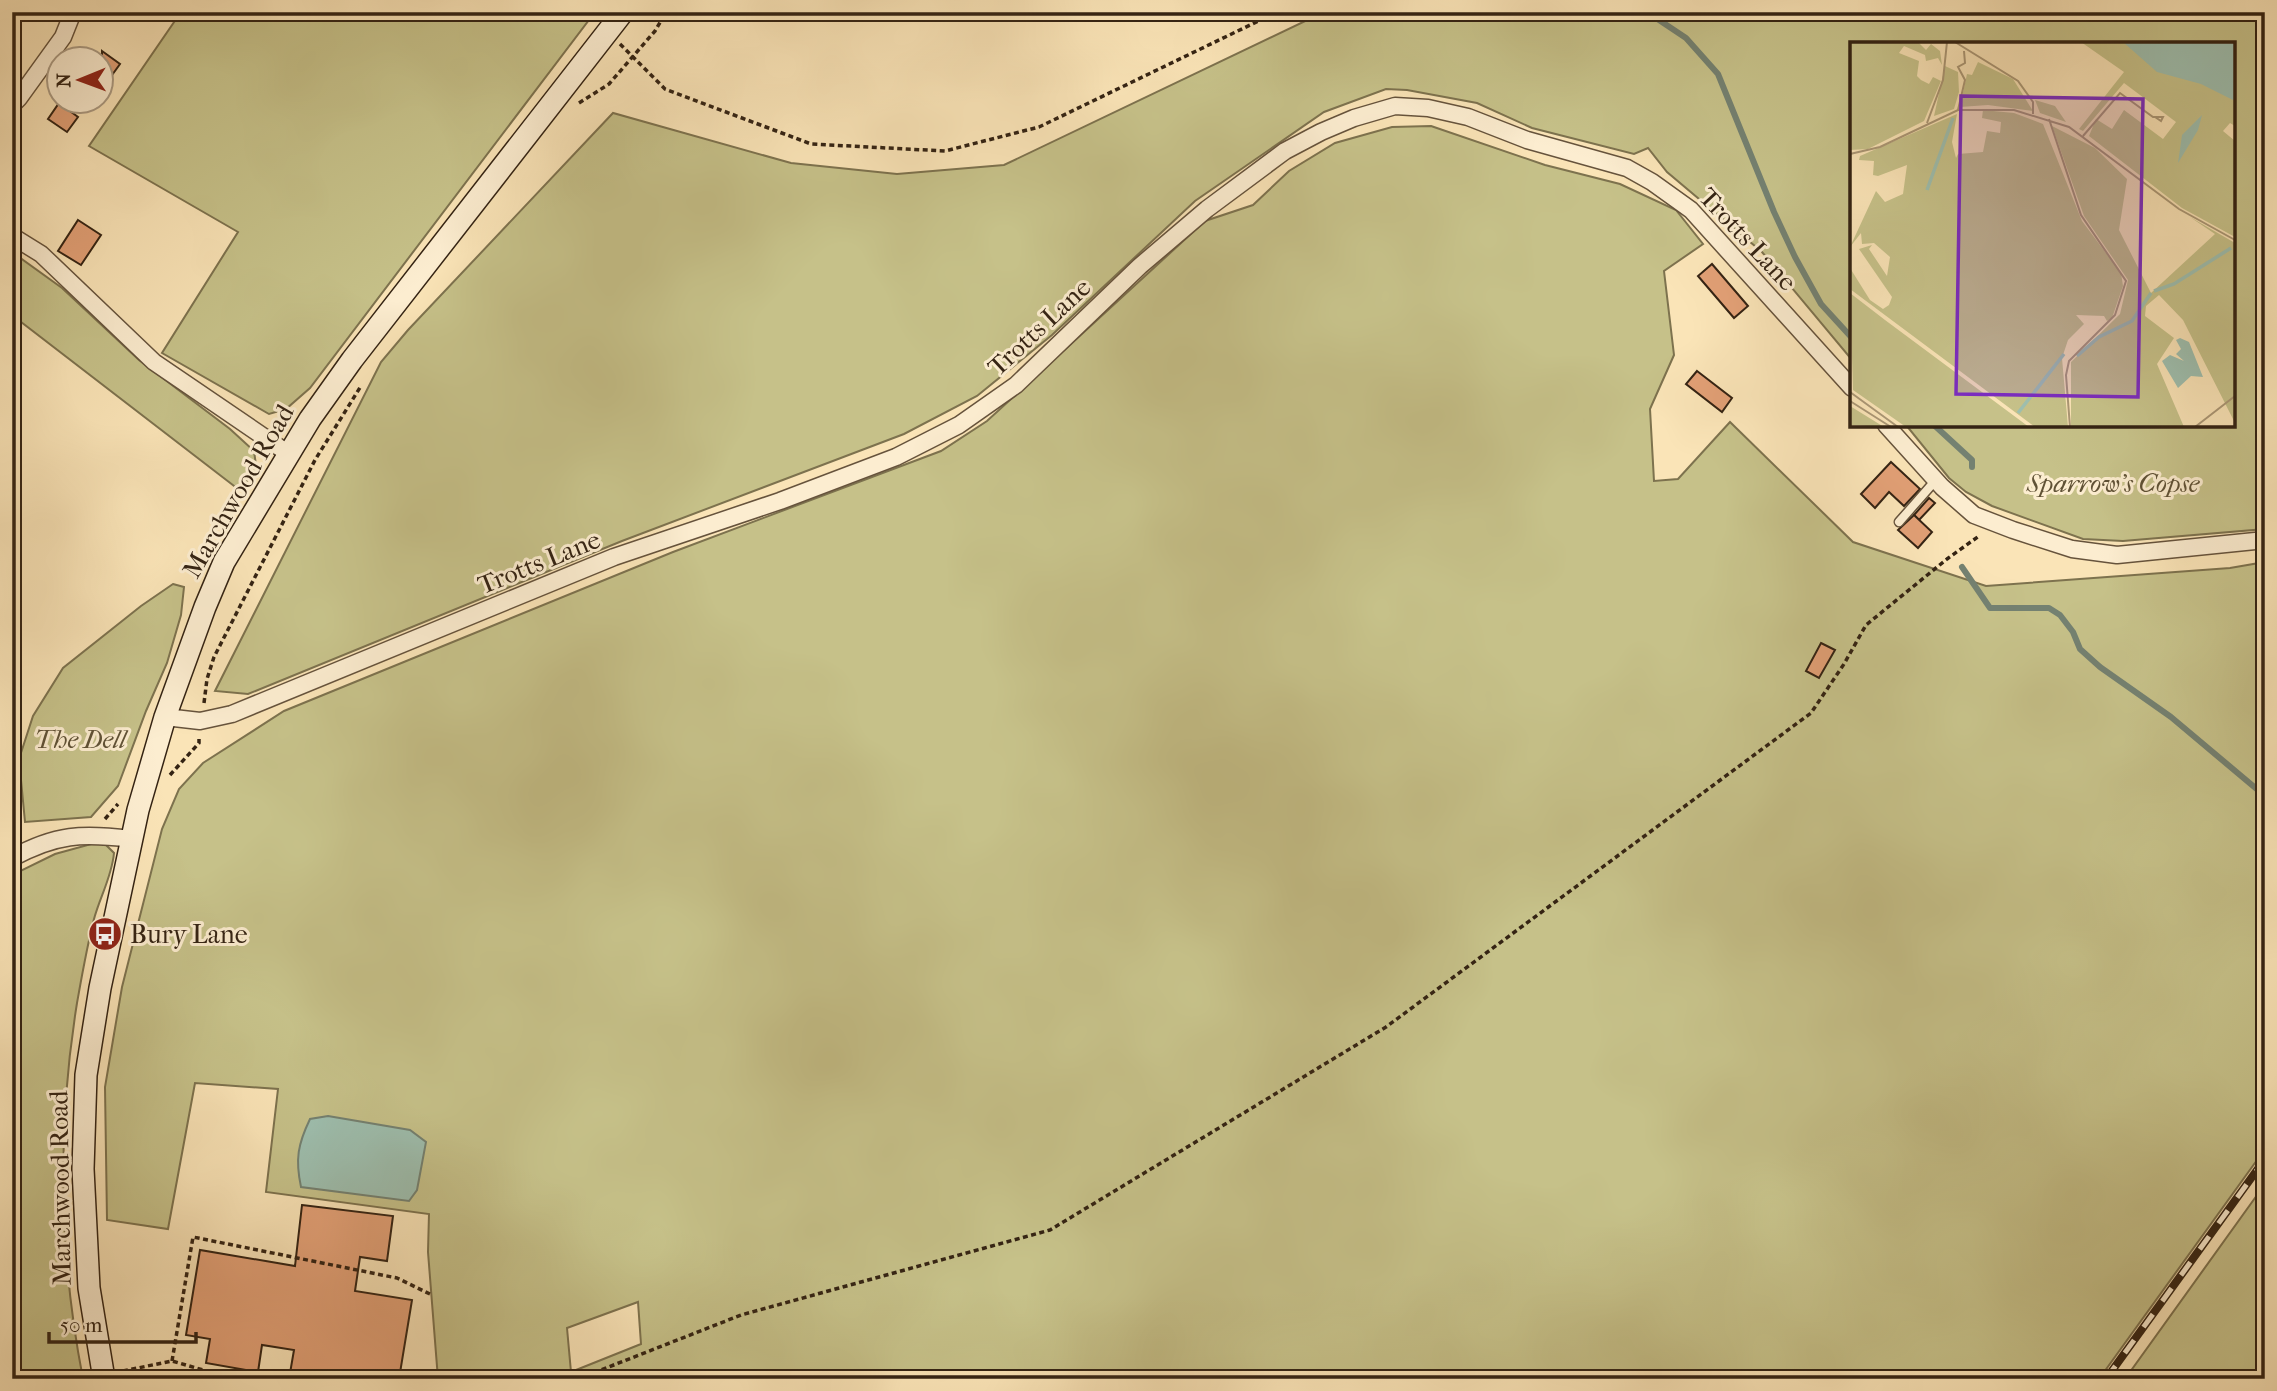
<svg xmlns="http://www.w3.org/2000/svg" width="2277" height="1391" font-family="'IM FELL French Canon',serif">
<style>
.green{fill:#c6c189;stroke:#7d724e;stroke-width:2;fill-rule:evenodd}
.water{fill:#9ebfaf;stroke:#748171;stroke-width:2}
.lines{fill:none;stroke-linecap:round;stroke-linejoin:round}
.stream{stroke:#748171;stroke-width:6}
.building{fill:#e2a076;stroke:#342313;stroke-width:2}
.lane-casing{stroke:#66533c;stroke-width:11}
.street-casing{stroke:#66533c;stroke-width:19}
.secondary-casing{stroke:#342313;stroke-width:24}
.path{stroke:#342313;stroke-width:3.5;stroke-dasharray:5 3.5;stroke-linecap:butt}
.lane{stroke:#fcedd0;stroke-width:8}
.street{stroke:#fcedd0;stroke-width:16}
.secondary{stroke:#fcedd0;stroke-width:21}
.rail-casing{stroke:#342313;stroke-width:8}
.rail{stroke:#fcedd0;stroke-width:5;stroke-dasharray:16;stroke-linecap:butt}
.labels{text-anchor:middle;stroke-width:6;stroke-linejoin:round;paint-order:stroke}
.street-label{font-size:26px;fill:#342313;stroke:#fcedd0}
.park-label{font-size:26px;font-style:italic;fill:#605236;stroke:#fcedd0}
.poi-label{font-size:26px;fill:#342313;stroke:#fcedd0;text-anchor:start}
.inset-river{fill:none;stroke:#9ebfaf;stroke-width:3.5}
.inset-road{fill:none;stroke:#ab9775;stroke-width:2}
.view{fill:#7b2cbf;fill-opacity:0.15;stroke:#7b2cbf;stroke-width:3.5}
.inset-edge{fill:none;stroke:#342313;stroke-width:3.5}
</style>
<rect width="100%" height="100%" fill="#fae4b7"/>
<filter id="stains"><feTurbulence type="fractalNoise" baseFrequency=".00286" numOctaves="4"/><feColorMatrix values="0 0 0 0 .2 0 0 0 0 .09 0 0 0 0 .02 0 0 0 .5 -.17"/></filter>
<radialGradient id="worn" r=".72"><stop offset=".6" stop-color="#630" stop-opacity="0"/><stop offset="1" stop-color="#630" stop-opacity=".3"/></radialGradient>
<g class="green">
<path d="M181,12h414l-285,376 -24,21 -17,5 -107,-61 76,-121 -149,-86z"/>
<path d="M1324,12h941v517l-142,12 -40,-2 -91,-33 -26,-14 -17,-14 -43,-53h327v-381h-381v316l-90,-108 -95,-80 -19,-24 -14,6 -102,-26 -55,-25 -70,-13 -21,-1 -62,23 -129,89 -143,134 -75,61 -73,38 -282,107 -374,153 -33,-3 166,-329 27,-32 205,-217 178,50 106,11 107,-9z"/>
<path d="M1431,126l114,39 75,19 56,26 27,34 -39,27 10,84 -24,54 4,72 24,-2 52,-57 123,120 133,44 244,-18 35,-6v587l-166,230h-1661l-10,-127 1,-38 -163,-22 12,-103 -83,-6 -27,146 -61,-9 -2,-133 17,-100 40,-158 17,-40 24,-26 81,-52 389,-159 268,-101 46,-30 218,-200 48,-16 36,-34 46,-28 57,-16zM638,1302l3,42 -70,28 -4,-44z"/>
<path d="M12,252l50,36 77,72 91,69 24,22 3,21 -19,17 -226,-174z"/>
<path d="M173,584l11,3 -3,28 -14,48 -21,48 -28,75 -27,31 -66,5 -6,-63 14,-43 30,-48 78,-62z"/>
<path d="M102,841l12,12c-2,23 -14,44 -20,66 -7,27 -12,56 -17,84 -20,124 -18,252 6,376h-71v-504l43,-21z"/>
<path d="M2265,1184v195h-140z"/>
</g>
<path class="water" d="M328,1116l82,14 16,12 -9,48 -8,11 -108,-14c-6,-28 -3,-43 9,-68z"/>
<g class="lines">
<g class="stream">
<path d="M1647,12l39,26 32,36 56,138 21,45 26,47 31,34"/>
<path d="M1934,425l38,35v7"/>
<path d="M1962,567l28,41h59l11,7 13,17 7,17 20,18 71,50 94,79"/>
</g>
</g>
<g class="building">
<path d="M102,51l18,13 -18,25z"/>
<path d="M59,103l19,14 -11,15 -19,-13z"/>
<path d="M78,220l23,15 -20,30 -23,-14z"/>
<path d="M1712,264l36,42 -14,12 -36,-42z"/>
<path d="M1697,371l35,27 -10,14 -36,-28z"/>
<path d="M1891,462l29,27 -16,17 -15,-14 -14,16 -14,-14z"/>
<path d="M1929,498l6,5 -16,17 -5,-5z"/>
<path d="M1914,515l18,17 -14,16 -20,-18z"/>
<path d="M1821,643l14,7 -16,28 -13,-7z"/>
<path d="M302,1205l91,11 -6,45 -27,-4 -5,34 57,9 -13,79h-110l5,-29 -32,-5 -4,27 -52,-9 4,-24 -24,-4 14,-85 95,16z"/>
</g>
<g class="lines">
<g class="lane-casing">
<path id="lane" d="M1899,522l36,-41"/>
</g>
<g class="street-casing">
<g id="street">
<path d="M12,105l7,-7 44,-61 10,-25"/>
<path d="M12,236l29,18 113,108 135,92"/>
<path d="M1886,425l56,62 32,28 39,15 59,19 45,6 148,-15"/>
<path d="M165,717l35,4 32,-7 382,-157 166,-56 116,-44 63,-32 57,-40 124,-119 67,-57 78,-58 36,-19 33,-14 41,-12 33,2 40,9 59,23 100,28 25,14 39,28 161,178"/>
<path d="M12,858c44,-24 70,-25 119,-19"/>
</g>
</g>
<g class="secondary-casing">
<path id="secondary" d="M104,1379l-15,-91 -6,-119 3,-94 14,-87 38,-178 27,-93 40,-110 19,-45 86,-143 42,-59 271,-348"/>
</g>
<g class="path">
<path d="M620,44l45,45 146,55 134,7 94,-24 238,-115"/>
<path d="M579,103l30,-19 46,-53 11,-19"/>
<path d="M204,703l3,-24 7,-22 101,-197 46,-74"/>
<path d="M170,775l29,-32v-4"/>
<path d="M105,819l13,-15"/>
<path d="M172,1361l21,-124 204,41 35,17"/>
<path d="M12,1370l24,9"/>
<path d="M123,1371l49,-10 52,15 1,3"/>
<path d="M578,1379l163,-64 309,-85 336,-203 425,-314 33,-49 22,-39 81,-66 32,-23"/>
</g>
<use href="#lane" class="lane"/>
<use href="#street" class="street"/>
<use href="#secondary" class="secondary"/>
<g class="rail-casing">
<path id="rail" d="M2106,1379l159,-220"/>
</g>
<use href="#rail" class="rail"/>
</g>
<defs>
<g id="bus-disc" transform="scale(1.75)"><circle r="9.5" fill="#8f2418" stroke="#fcedd0"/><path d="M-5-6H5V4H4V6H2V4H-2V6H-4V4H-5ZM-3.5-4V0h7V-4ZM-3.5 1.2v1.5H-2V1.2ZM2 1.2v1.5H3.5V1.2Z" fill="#fff"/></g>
</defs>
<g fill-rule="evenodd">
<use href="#bus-disc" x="105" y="934"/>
</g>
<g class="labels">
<g class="street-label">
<text transform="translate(1748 239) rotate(47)" y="9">Trotts Lane</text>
<text transform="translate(1039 327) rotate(-43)" y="9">Trotts Lane</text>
<text transform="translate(238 491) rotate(-60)" y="9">Marchwood Road</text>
<text transform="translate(539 562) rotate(-22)" y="9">Trotts Lane</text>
<text transform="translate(60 1188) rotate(-91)" y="9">Marchwood Road</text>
</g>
<g class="park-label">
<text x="2113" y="492">Sparrow's Copse</text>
<text x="80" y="748">The Dell</text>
</g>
<g class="poi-label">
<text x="130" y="943">Bury Lane</text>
</g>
</g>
<g transform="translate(1850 42)">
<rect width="385" height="385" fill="#fae4b7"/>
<path d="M0,0h68l8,8 5,-6 9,7 2,14 -4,-7 -12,3 -1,-6 -21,-9 -5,7 20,8 -2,15 4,4 8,4 4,-7 8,4 -17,40 -56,28 -18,1zM231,0h154v84l-5,-3 -7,8 12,10v96l-53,-29 -93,-72 7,-17 16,10 12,-19 39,29 13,-17 -52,-39 -41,48 -4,-2 45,-57zM128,20l35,17 20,32 -45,-6 -28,2 7,-33 5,1zM95,24l13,6 1,20 -5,17 -20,7zM185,58l20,6 11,16 -26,-9zM133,68l31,3 29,11 39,97 39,52 2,13 -11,32 -5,3 -3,-5 -28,-1 8,9 -16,16 -6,18 6,69h-33l-185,-138v-21l20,32 13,9 6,-4 3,-8 -33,-48 13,-4 -3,4 18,27 3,-19 -16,-14 -12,1 -1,-11 -11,14 26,-56 9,11 18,-8 4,-29 -29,11 -5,-1 1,-14 -15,-1 1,-4 97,-42 -5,28 4,16 2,-4 25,-2 4,-21 13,2 1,-11 -19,-4zM202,84l43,22 32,31 -8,51 32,63 64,-59 -25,-17 45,26v180l-52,-103 -24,-25 -13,11 -1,10 29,22 -17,26 27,63h-113v-65l49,-48 8,-34 -44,-64zM0,251l35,27 144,107h-123l-53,-37zM0,364l34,21 -34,-2z" fill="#c6c189"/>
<path d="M273,0h112v59l-34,-17 -44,-12zM352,73l-4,15 -20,33 4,-28zM330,296l9,4 14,35 -12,-1 -13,12 -16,-27 8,-6 14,6 -8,-7 5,-5 -5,-9z" fill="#9ebfaf"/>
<path class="inset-river" d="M77,148l26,-72M304,249l20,-7 57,-36M227,314l22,-19 33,-16 19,-28M168,371l46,-59"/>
<path class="inset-road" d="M105,0l63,39 15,21v12M108,68l7,-30 -7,-13 7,-4 -1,-12M199,77l32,96 45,66 -11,34 -46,46 -3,14 4,52M77,81l16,-43 4,-38M233,94l37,-43 33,24h10l-2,4 -6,-4M0,112l30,-7 78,-37h56l55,17 110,82 56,31M0,350l48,35M0,359l41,26M345,385l40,-31"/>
<path class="view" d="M111,54l182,3 -5,298 -182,-3z"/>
<rect width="385" height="385" class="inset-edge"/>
</g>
<rect width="2277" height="1391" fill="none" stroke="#fae4b7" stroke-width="42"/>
<rect x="14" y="14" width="2249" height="1363" fill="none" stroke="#342313" stroke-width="3.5"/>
<rect x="21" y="21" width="2235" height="1349" fill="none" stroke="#342313" stroke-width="2"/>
<g transform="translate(80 80) rotate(269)"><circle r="33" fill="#fcedd0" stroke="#ac9c84" stroke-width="2"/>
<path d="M0-5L12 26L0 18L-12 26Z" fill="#8f2418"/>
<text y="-10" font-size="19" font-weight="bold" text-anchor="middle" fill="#342313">N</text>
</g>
<path d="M49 1332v10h147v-10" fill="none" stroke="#342313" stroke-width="3.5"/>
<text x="60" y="1332" font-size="21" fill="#342313" stroke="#fcedd0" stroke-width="5" paint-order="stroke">50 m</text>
<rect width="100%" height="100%" filter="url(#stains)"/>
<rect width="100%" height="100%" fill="url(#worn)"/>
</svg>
